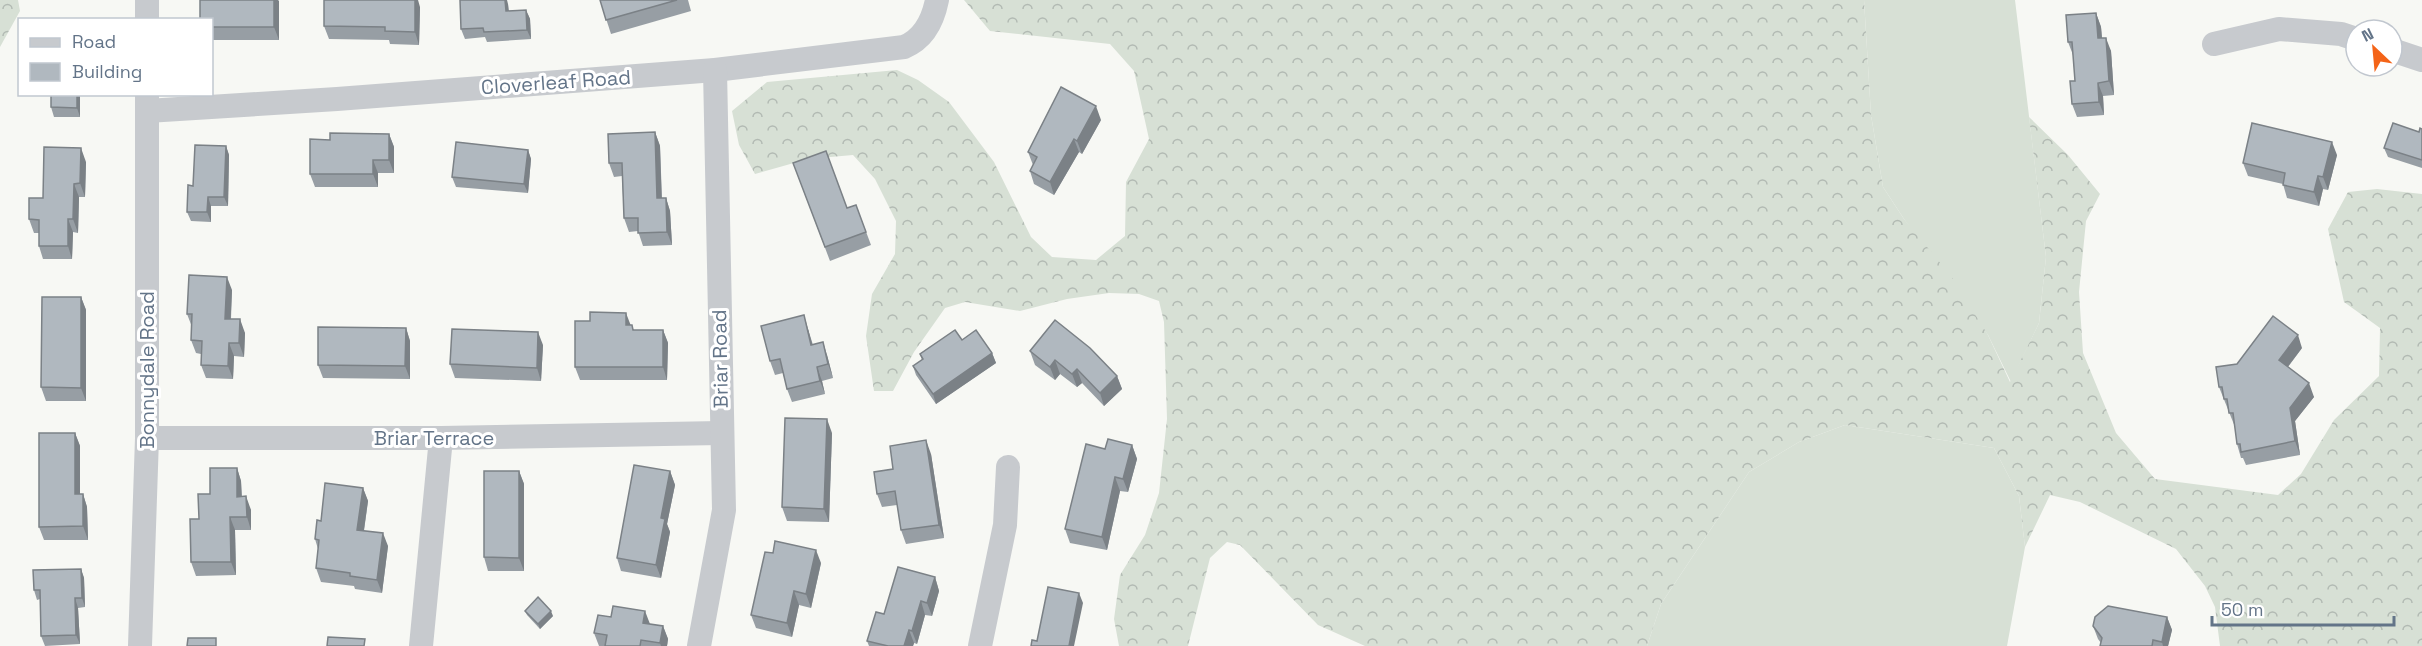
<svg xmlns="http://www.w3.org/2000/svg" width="2422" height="646" font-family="'Space Grotesk',sans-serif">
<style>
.grass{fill:#d7e0d5}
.forest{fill:url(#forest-crowns)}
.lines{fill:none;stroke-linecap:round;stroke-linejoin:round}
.minor{stroke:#c7cace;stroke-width:24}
.wall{fill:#979ea4}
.shaded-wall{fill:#7b8186}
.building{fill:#b0b8bf;stroke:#7b8186;stroke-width:1.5}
.labels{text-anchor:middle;stroke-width:6;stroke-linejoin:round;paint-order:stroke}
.street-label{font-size:20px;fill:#637488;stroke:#fff}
</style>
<defs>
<pattern id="forest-crowns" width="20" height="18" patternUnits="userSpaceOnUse" patternTransform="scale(1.5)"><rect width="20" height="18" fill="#d7e0d5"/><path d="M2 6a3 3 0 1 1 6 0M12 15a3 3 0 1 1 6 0" fill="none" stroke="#b2bab3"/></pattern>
</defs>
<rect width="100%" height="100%" fill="#f7f8f4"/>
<g class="grass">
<path d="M1864,0h151l31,257 -7,66 -28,59 -23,-47 -84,-116 -21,-32 -12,-72z"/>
<path d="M1845,425l149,23 25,48 6,51 -18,99h-360l14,-42 88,-132 50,-30z"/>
</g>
<g class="forest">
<path d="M0,0h18l2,11 -20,36z"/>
<path d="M964,0h900l7,115 12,72 21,32 47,57 37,59 22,47 29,-59 7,-66 -17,-140 39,38 32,39 -14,27 -7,71 4,61 33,80 39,46 123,16 23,-21 33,-54 45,-44 1,-48 -36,-26 -16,-73 20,-37 29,-3 45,5v452h-202l-5,-39 -10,-21 -29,-37 -96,-47 -30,-7 -25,52 -6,-51 -25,-48 -149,-23 -46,17 -50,30 -88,132 -14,42h-282l-47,-21 -78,-80 -13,-3 -17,16 -22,88h-69l-5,-27 6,-44 25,-40 14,-42 8,-74 -3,-97 -5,-21 -20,-7 -30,-1 -42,6 -47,12 -55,-9 -20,6 -31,44 -21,39h-19l-8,-55 6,-42 23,-40 1,-33 -21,-42 -22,-24 -45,4 -53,15 -16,-29 -7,-34 35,-29 130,-12 21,10 31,22 45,60 37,75 21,20 44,3 29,-24 1,-54 23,-43 -15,-68 -24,-27 -120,-13z"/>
</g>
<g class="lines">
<g class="minor">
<path d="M147,20v-20"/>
<path d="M2214,44l65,-15 62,5 15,5"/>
<path d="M2392,50l30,10"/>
<path d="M147,111l190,-12 378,-29 189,-23c20,-8 29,-27 33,-47"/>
<path d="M147,438h294l280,-5"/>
<path d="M140,646l7,-208v-344"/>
<path d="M421,646l20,-208"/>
<path d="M699,646l25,-136 -9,-440"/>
<path d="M980,646l25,-121 3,-58"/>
</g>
</g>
<g class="wall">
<path d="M600,0h88l3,11 -80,23z"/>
<path d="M279,1v39h-67v-20z"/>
<path d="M508,4l1,7 17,-1 4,9 1,20 -44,3 -2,-5 -20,2 -4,-10z"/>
<path d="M420,7l-1,38 -29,-1 -1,-4 -60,-1 -5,-13z"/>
<path d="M2096,13l5,14 1,11 9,13 3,44 -11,1 1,19 -27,2 -5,-13 3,-23 -2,-26 -5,-13z"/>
<path d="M51,94h36v2h-7v21h-26l-3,-10z"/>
<path d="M1101,120l-19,34 -3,-2 -25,43 -20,-11 -4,-13 3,-6 -5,-13z"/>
<path d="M2422,129v39l-34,-11 -4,-9 35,-16z"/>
<path d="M655,132l5,14 2,52h4l4,13 2,34 -29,1 -5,-15 -9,1 -5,-14 -2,-42 -8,1 -5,-14z"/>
<path d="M389,134l5,13v26h-16v14h-63l-5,-13 20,-34z"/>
<path d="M226,146l3,9 -1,51h-17v16l-20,-1 -4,-9 6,-26z"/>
<path d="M528,150l3,9 -3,34 -72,-6 -4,-10z"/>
<path d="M2337,155l-9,35 -5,-1 -4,17 -32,-8 -4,-14 -35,-8 -5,-13z"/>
<path d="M86,162l-1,35h-6l-1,36 -5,-1 -1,27h-29l-4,-13v-13h-5l-5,-14 14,-21z"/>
<path d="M793,163l54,45 9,-3 15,40 -41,16z"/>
<path d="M232,290l-1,29 14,14 -1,24 -10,-1 -1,23 -27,-1 -5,-13v-11l-5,-1 -5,-13 1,-13 -5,-13z"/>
<path d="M81,297l5,13v91h-40l-5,-14z"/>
<path d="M630,325l4,5h29l5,13 -1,37h-87l-5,-13z"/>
<path d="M406,328l4,13v38l-87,-1 -5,-13z"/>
<path d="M808,329l5,16 14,10 6,23 -11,3 3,13 -33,8 -5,-13 -4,-16 -8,2 -5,-14z"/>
<path d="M962,340l30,13 4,10 -60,41 -20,-29 -3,-9 9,-6 -2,-6z"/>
<path d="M543,345l-2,36 -86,-3 -5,-14z"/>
<path d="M2302,348l-14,19 26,30 -19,24 5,34 -54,10 -3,-7h-2l-4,-14 -2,-17 -16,-40z"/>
<path d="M1030,351l87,25 5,13 -18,17 -22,-23 -5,4 -17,-13 -5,6 -20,-15z"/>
<path d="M75,433l5,13v48h3l4,13 1,33h-44l-5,-13z"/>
<path d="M832,433l-3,89 -42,-1 -5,-14z"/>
<path d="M1132,445l5,14 -9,33 -8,-1 -13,59 -37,-7 -5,-14 40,-80z"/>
<path d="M931,454l13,84 -38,6 -5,-14 -4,-25 -15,2 -5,-13z"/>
<path d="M237,468l4,13 1,15 9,14v20h-16l1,45 -40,1 -5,-14 8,-43 11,-25z"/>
<path d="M519,471l5,13v87h-36l-4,-14z"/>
<path d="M670,471l5,14 -8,39 3,8 -9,46 -40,-7 -4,-13z"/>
<path d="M363,488l5,13 -4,30 24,15 -6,47 -27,-4 -1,-3 -33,-4 -5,-14 2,-19 -3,-10 6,-18z"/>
<path d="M821,563l-10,45 -12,-3 -7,32 -36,-9 -5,-13z"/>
<path d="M81,569l3,9 1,29 -7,1 2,36 -35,2 -4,-10 -1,-37 -3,1 -3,-10z"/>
<path d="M935,577l4,14 -7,25 -7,-1 -8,29 -3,-1 -1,3h-44l-2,-5z"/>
<path d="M525,611l28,5 -13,13 -13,-14z"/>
<path d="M2167,617l5,13 -4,16h-68l1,-3 -3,-4 -5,-13z"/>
<path d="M650,624l13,2 5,13 -1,7h-68l-5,-13z"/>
</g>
<g class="shaded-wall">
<path d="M274,0h4l1,1v39l-5,-13z"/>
<path d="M415,0h3l2,7 -1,38 -4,-13z"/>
<path d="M505,0h2l1,4 1,16 -3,-9z"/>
<path d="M526,10l4,9 1,20 -4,-9z"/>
<path d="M2096,13l5,14 2,24 -5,-13z"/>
<path d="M2106,38l5,13 3,44 -5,-14z"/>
<path d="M2098,83l5,13 1,19 -5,-13z"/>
<path d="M77,94h3v23l-3,-9z"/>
<path d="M1096,106l5,14 -19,34 -5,-13z"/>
<path d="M655,132l5,14 2,65 -5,-13z"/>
<path d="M389,134l5,13v26l-5,-13z"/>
<path d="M1074,139l5,13 -25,43 -4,-13z"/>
<path d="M2332,142l5,13 -9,35 -5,-13z"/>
<path d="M226,146l3,9 -1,51 -4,-9z"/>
<path d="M81,148l5,14 -1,35 -5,-14z"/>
<path d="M528,150l3,9 -3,34 -4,-9z"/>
<path d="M373,160l5,13v14l-5,-13z"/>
<path d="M2318,176l5,13 -4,17 -5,-14z"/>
<path d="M74,184l5,13 -1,36 -5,-14z"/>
<path d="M208,197l3,9v16l-4,-10z"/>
<path d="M666,198l4,13 2,34 -5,-13z"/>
<path d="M68,219l5,13 -1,27 -4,-13z"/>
<path d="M227,277l5,13 -2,42 -5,-13z"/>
<path d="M81,297l5,13v91l-5,-13z"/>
<path d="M626,313l5,13 -5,-1z"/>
<path d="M804,315l4,14 8,29 -5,-13z"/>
<path d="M240,319l5,14 -1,24 -5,-14z"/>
<path d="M406,328l4,13v38l-5,-13z"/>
<path d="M663,330l5,13 -1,37 -4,-13z"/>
<path d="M538,332l5,13 -2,36 -4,-13z"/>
<path d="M2298,335l4,13 -19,25 -4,-13z"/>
<path d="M823,342l4,13 6,23 -5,-14z"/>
<path d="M229,343l5,13 -1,23 -5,-13z"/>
<path d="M992,353l4,10 -60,41 -3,-10z"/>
<path d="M1055,360l5,14 -5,6 -5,-13z"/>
<path d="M817,367l5,14 3,13 -5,-13z"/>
<path d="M1077,369l5,14 -5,4 -5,-13z"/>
<path d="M1117,376l5,13 -18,17 -4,-13z"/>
<path d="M2309,383l5,14 -19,24 5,34 -5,-14 -5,-33z"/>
<path d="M827,419l5,14 -3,89 -5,-13z"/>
<path d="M75,433l5,13v61l-5,-13z"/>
<path d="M926,440l5,14 13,84 -5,-13z"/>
<path d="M1132,445l5,14 -9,33 -5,-13z"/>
<path d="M237,468l4,13 1,29 -5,-13z"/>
<path d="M519,471l5,13v87l-5,-13z"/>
<path d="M670,471l5,14 -8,39 3,8 -9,46 -5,-13 5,-47z"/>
<path d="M1115,477l5,14 -13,59 -5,-13z"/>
<path d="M363,488l5,13 -6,42 -5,-13z"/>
<path d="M83,494l4,13 1,33 -5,-14z"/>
<path d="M246,496l5,14v20l-4,-13z"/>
<path d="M230,517l5,13 1,45 -5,-13z"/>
<path d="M383,533l5,13 -6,47 -5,-13z"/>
<path d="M816,550l5,13 -10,45 -5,-14z"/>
<path d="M81,569l3,9 1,29 -3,-9z"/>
<path d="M935,577l4,14 -7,25 -5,-13z"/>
<path d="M794,591l5,14 -7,32 -5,-14z"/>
<path d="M1079,593l4,10 -9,43h-5z"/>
<path d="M75,598l3,10 2,36 -4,-9z"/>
<path d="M921,601l4,14 -8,29 -5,-13z"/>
<path d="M551,611l2,5 -13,13 -2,-5z"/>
<path d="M645,611l5,13 -7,-1z"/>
<path d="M2167,617l5,13 -4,16h-5l-1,-4z"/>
<path d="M663,626l5,13 -1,7h-6l-1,-3z"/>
<path d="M909,630l5,13 -1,3h-9z"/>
</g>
<g class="building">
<path d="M200,0h74v27h-62v-7h-12z"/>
<path d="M324,0h91v32l-30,-1v-4l-61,-1z"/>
<path d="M460,0h45l1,11 20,-1 1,20 -43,2 -1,-4 -22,1z"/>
<path d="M600,0h77l-71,20z"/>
<path d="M2096,13l2,25h8l3,43 -11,2 1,19 -27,2 -2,-23h5l-3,-39h-4l-2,-27z"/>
<path d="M1061,87l35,19 -19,35 -3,-2 -24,43 -20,-11 7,-14 -9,-5z"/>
<path d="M51,94h26v14l-26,-1z"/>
<path d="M2252,123l80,19 -9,35 -5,-1 -4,16 -31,-7 2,-12 -42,-10z"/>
<path d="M2393,123l26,9 1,-4 2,1v31l-38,-12z"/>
<path d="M655,132l2,66h9l1,34 -29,1v-15h-14l-2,-55h-13l-1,-29z"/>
<path d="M330,133l59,1v26h-16v14h-63v-35l20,1z"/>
<path d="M456,142l72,8 -4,34 -72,-7z"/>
<path d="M195,145l31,1 -2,51h-16l-1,15h-20l1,-27 5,1z"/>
<path d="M44,147l37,1 -1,35 -6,1 -1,35h-5v27h-29v-26l-10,-1v-21h14z"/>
<path d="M826,151l21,57 9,-3 10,27 -41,15 -32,-84z"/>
<path d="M189,275l38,2 -2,42h15l-1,24h-10l-1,23 -27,-1 1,-24 -11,-1 1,-26h-5z"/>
<path d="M42,297h39v91l-40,-1z"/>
<path d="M590,312l36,1v12h6l1,5h30v37h-88v-46h15z"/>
<path d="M804,315l7,30 12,-3 5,22 -11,3 3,14 -33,8 -7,-30 -10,2 -9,-35z"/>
<path d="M2273,316l25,19 -19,25 30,23 -19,25 5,33 -54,11 -1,-8h-3l-4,-31h-4l-2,-14h-3l-2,-12h-3l-3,-20 21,-3z"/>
<path d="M1055,320l35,28 27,28 -17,17 -23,-24 -5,5 -17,-14 -5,7 -20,-16z"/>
<path d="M318,327l88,1 -1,38 -87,-1z"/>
<path d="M452,329l86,3 -1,36 -87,-4z"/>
<path d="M955,330l7,10 14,-10 16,23 -59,41 -20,-28 10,-7 -3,-5z"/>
<path d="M785,418l42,1 -3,90 -42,-2z"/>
<path d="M39,433h36v61h8v32l-44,1z"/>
<path d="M1108,439l24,6 -9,34 -8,-2 -13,60 -37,-8 21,-85 19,5z"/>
<path d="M926,440l13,85 -38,5 -6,-39 -18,3 -3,-22 19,-3 -3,-23z"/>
<path d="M634,465l36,6 -9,47 4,1 -9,46 -39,-7z"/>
<path d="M210,468h27v29l9,-1 1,21h-17l1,45h-40l-1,-43h9l-1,-25h12z"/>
<path d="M484,471h35v87l-35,-1z"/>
<path d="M325,483l38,5 -6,42 26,3 -6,47 -27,-4v-3l-34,-5 3,-28 -4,-1 2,-19 4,1z"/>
<path d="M775,541l41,9 -10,44 -12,-3 -7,32 -36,-8 14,-63 8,1z"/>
<path d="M898,567l37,10 -8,26 -6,-2 -9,30 -3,-1 -5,16h-16l-21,-5 9,-29 8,2z"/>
<path d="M81,569l1,29h-7l1,37 -35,1 -1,-46h-6l-1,-20z"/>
<path d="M1048,587l31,6 -10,53h-38l1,-6 5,1z"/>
<path d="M538,597l13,14 -13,13 -13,-13z"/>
<path d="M613,606l32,5 -2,12 20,3 -3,17 -19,-3 -1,6h-35l2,-11 -13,-2 4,-18 13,2z"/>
<path d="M2108,606l59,11 -5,25 -9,-2 -1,6h-52l2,-8 -9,-12 2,-9z"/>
<path d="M328,637l37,2 -1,7h-37z"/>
<path d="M188,638h28v8h-29z"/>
</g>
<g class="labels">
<g class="street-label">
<text transform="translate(556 82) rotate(-4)" y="7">Cloverleaf Road</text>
<text transform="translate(720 359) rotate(-91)" y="7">Briar Road</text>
<text transform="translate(147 370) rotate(-90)" y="7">Bonnydale Road</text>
<text x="434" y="445">Briar Terrace</text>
</g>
</g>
<rect x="18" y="18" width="195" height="78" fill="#ffffff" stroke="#c1c7cf" stroke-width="1.5"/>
<rect x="30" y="38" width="30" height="9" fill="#c7cace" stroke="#c1c7cf" stroke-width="1.5"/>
<text x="72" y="48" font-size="18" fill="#637488">Road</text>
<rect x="30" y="63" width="30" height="18" fill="#b0b8bf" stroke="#c1c7cf" stroke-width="1.5"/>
<text x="72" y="78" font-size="18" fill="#637488">Building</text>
<g transform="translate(2374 48) rotate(334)"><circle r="28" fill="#ffffff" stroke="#c1c7cf" stroke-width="1.5"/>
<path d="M0-4.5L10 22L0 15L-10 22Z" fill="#f46418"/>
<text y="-9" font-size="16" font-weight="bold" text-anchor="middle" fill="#637488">N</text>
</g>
<path d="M2212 616v9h182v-9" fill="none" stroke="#637488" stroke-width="3"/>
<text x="2221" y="616" font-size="18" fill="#637488" stroke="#ffffff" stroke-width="4.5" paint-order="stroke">50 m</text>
</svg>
